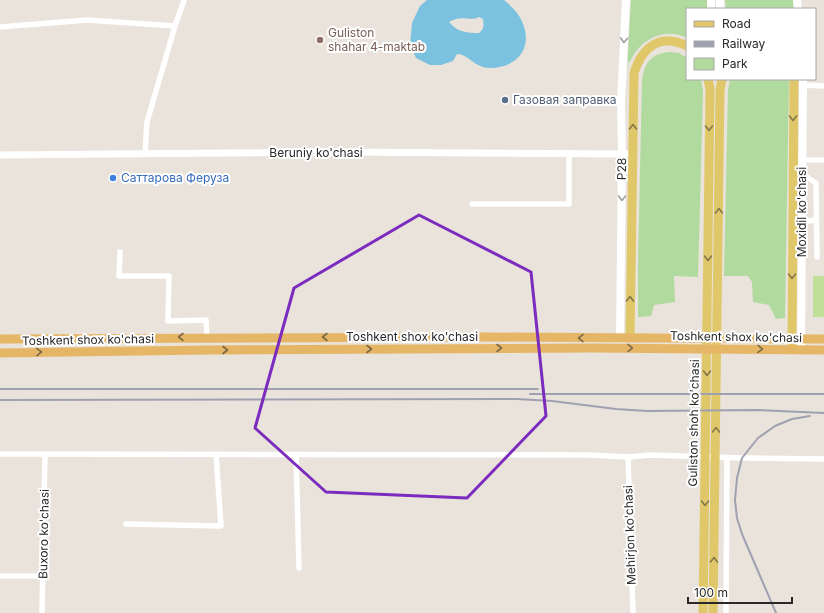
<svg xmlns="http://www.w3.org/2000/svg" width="824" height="613" font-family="Inter,sans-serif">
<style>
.green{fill:#b0da9e}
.pitch{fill:#c0e09a}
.water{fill:#7ac2e0;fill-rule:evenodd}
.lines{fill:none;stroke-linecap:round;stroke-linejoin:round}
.minor{stroke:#fff;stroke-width:5.5}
.tertiary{stroke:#fff;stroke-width:7}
.secondary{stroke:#fff;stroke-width:8}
.primary{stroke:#e0c86a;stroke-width:9}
.trunk{stroke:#e6b667;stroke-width:9}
.rail{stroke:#9fa1b0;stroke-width:2}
.oneway{stroke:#9e9e9e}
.oneway2{stroke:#847849}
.oneway3{stroke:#7d6844}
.marked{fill:none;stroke:#7b2cbf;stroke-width:3;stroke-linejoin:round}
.education-dot{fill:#8d6e63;stroke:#fff;stroke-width:1.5}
.service-dot{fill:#5c6f8a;stroke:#fff;stroke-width:1.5}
.shop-dot{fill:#3f7fe0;stroke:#fff;stroke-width:1.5}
.labels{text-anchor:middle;stroke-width:4;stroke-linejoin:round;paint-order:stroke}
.education-label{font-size:12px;fill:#785e54;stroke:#fff;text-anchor:start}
.service-label{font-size:12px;fill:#4e5e75;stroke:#fff;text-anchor:start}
.street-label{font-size:12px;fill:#282828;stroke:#fff}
.shop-label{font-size:12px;fill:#366cbe;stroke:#fff;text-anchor:start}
</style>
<rect width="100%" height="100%" fill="#e9e3db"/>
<g class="green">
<path d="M631,0h76v9h-20v29c-23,-11 -47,1 -57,24h-2l-1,9z"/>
<path d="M725,0h68l1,9h-68z"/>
<path d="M669,52l10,1 8,5v21h14l2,12 -5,186 -24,-1 1,26 -21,3 -3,11 -13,1v-53l4,-183c2,-18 9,-27 27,-29z"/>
<path d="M730,79h59l-4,239 -9,1 -7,-14 -16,-3 -1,-20 -4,-6h-24l4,-186z"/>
</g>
<rect class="pitch" x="813" y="276" width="11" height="41"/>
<path class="water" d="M427,0h77c7,6 16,14 19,24 10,25 -7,44 -33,44 -17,-1 -20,-13 -33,-14l-4,7 -12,4h-11l-14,-7 -6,-13 2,-22 8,-17zM479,17l4,2c1,7 1,10 -4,14 -12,0 -22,-1 -30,-11 13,-8 21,0 30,-5z"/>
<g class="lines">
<g class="minor">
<path d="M0,27l87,-7 88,6"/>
<path d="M803,85l21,1"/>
<path d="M145,154l2,-32 28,-96 9,-26"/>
<path d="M802,160h22"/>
<path d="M802,174l14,9 1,74"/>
<path d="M472,204h97v-50"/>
<path d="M802,222l14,-2"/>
<path d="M120,252l-1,24h50l-1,45 38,-1 1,17"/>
<path d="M0,454l591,1 37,2 23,-2 91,3 82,1"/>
<path d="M296,454l3,114"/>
<path d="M628,457l5,156"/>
<path d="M126,524l95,2 -5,-72"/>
<path d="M0,576h43"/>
<path d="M42,613l3,-159"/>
<path d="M726,613l1,-155"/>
</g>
<path class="tertiary" d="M0,155l343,-3 290,2"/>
<g class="secondary">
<path d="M797,0l1,9"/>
<path d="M711,9v-9"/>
<path d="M720,9v-9"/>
<path d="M620,338l2,-184 -1,-51 5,-103"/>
<path d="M801,349l2,-270"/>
</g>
<g class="primary">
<path d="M630,338l4,-265c8,-26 26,-40 53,-27"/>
<path d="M792,349l2,-270"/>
<path d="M703,613l7,-524 -2,-10"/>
<path d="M713,613l7,-523 2,-11"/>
</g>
<g class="trunk">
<path d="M0,339l487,-2 337,2"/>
<path d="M0,353l208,-3 383,-2 233,2"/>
</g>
<g class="rail">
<path d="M0,389h538"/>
<path d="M530,394h294"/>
<path d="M0,400l517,-1 35,2 64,8 31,2 111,-1 66,3"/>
<path d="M776,613l-34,-79 -5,-16 -2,-18 2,-22 5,-20 16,-20 17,-12 17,-7 18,-3"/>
</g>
</g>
<defs><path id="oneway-chevron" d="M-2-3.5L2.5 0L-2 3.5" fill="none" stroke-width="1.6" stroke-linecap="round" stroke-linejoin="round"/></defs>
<g class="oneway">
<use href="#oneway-chevron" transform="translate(624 40) rotate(93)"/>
<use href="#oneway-chevron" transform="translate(622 198) rotate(91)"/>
</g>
<g class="oneway2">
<use href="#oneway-chevron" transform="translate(793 118) rotate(90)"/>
<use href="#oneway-chevron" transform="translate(633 127) rotate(-89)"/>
<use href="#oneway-chevron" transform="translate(709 128) rotate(90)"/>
<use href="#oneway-chevron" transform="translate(719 211) rotate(-90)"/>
<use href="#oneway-chevron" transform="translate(708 258) rotate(90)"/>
<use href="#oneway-chevron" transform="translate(792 276) rotate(90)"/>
<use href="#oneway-chevron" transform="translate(630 299) rotate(-89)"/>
<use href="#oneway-chevron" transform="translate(707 373) rotate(91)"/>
<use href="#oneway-chevron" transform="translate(716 430) rotate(-89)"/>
<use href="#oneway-chevron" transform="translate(705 503) rotate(91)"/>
<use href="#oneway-chevron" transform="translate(714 560) rotate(-89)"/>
</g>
<g class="oneway3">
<use href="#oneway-chevron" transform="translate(181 337) rotate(180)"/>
<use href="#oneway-chevron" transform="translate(325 337) rotate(180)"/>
<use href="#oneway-chevron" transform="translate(581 338) rotate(-179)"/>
<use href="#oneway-chevron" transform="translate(499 348)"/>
<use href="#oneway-chevron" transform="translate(630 348) rotate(1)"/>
<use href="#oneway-chevron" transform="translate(369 349)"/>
<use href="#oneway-chevron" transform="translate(760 349) rotate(1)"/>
<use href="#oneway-chevron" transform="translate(225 350)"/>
<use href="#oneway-chevron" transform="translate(39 352) rotate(-1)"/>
</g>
<path class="marked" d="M419,215l112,57 15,144 -79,82 -141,-6 -71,-64 39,-140z"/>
<circle class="education-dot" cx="320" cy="40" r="4"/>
<circle class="service-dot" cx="505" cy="100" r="4"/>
<circle class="shop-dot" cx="113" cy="178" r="4"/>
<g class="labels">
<g class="education-label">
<text x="328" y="37">Guliston<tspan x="328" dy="14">shahar 4-maktab</tspan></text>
</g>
<g class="service-label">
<text x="513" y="104">Газовая заправка</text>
</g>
<g class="street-label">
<text x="316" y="157">Beruniy ko'chasi</text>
<text transform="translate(622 169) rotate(-89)" y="4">Р28</text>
<text transform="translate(802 212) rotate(-90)" y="4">Moxidil ko'chasi</text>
<text x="412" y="341">Toshkent shox ko'chasi</text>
<text transform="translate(736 337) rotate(1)" y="4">Toshkent shox ko'chasi</text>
<text transform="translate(88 340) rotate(-1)" y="4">Toshkent shox ko'chasi</text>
<text transform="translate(694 423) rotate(-89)" y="4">Guliston shoh ko'chasi</text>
<text transform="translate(44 534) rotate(-89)" y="4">Buxoro ko'chasi</text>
<text transform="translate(630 535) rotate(-92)" y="4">Mehirjon ko'chasi</text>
</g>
<g class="shop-label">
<text x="121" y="182">Саттарова Феруза</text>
</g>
</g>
<rect x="686" y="8" width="130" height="72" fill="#ffffff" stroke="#a9a9a9"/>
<rect x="694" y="21" width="20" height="6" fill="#e0c86a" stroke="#a9a9a9"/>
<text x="722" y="28" font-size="12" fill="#282828">Road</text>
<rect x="694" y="41" width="20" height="6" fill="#9fa1b0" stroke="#a9a9a9"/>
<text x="722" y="48" font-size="12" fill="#282828">Railway</text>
<rect x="694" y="58" width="20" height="12" fill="#b0da9e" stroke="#a9a9a9"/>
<text x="722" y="68" font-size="12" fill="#282828">Park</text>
<path d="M688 597v6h104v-6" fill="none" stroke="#282828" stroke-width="2"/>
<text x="694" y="597" font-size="12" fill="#282828" stroke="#ffffff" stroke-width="3" paint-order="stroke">100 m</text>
</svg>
